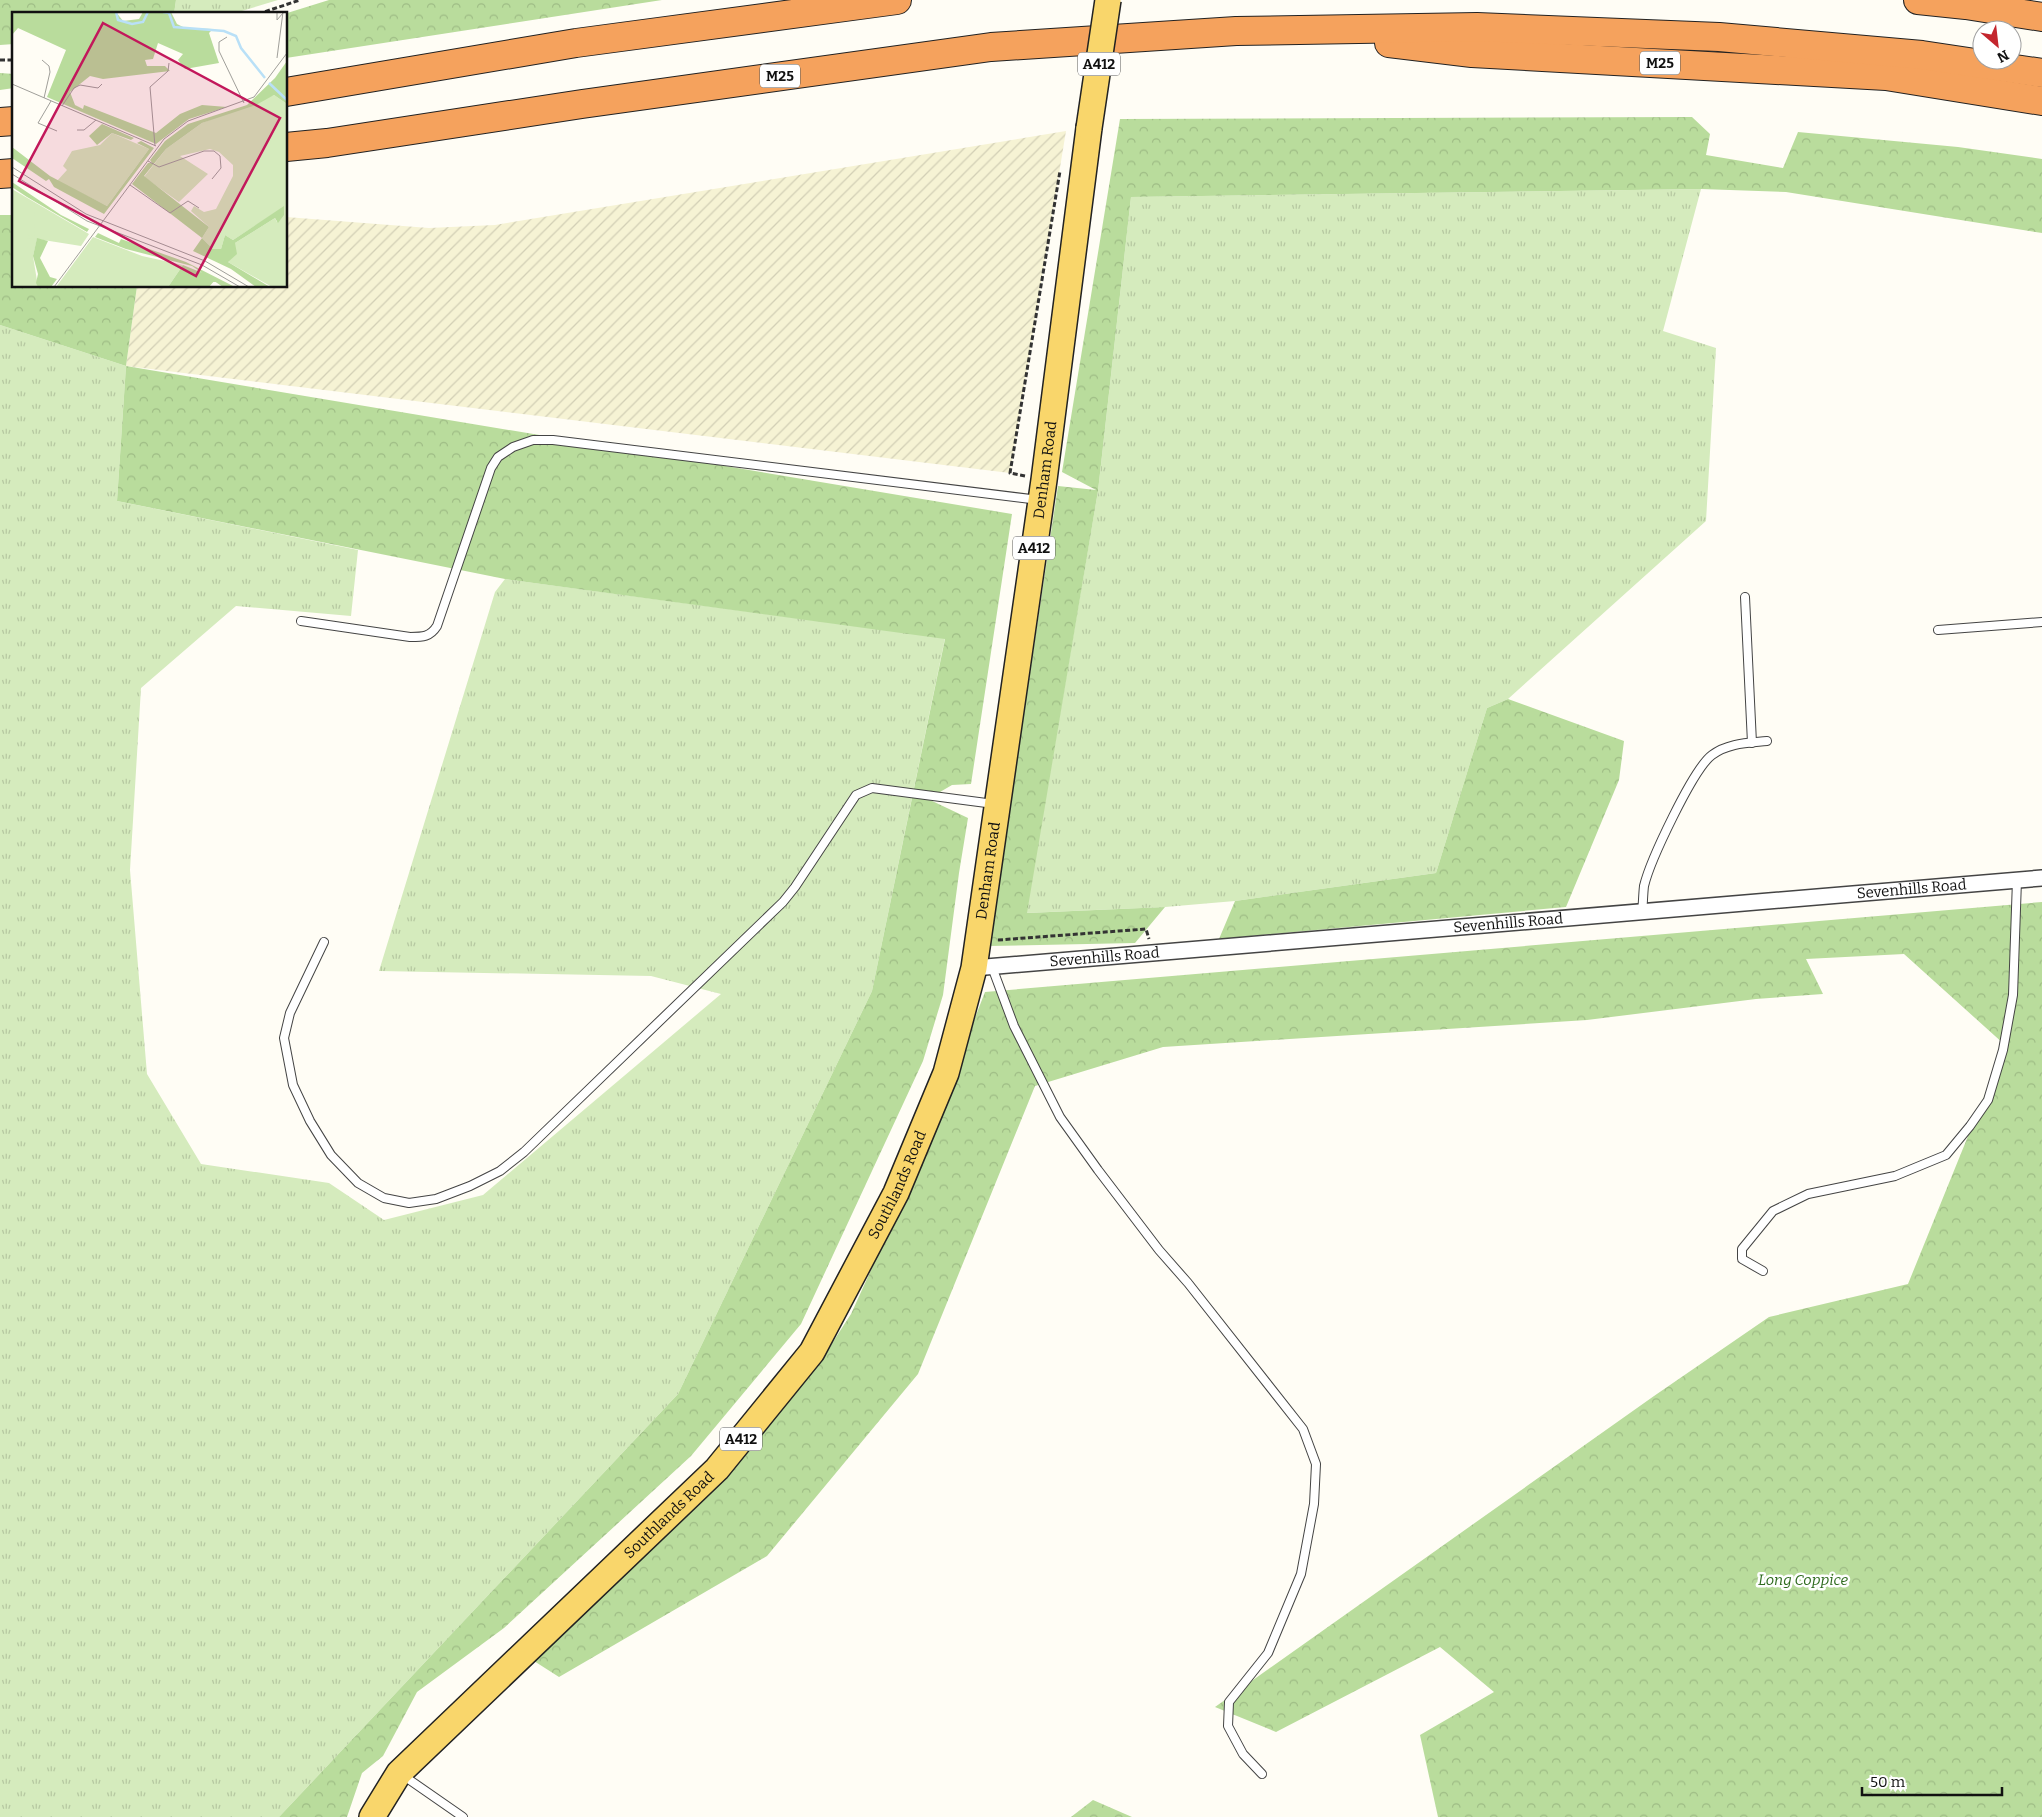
<svg xmlns="http://www.w3.org/2000/svg" width="2042" height="1817" font-family="Bitter,serif">
<style>
.farmland{fill:url(#farmland-furrows)}
.grass{fill:url(#grass-tufts)}
.forest{fill:url(#forest-crowns)}
.lines{fill:none;stroke-linecap:round;stroke-linejoin:round}
.lane-casing{stroke:#444;stroke-width:10}
.street-casing{stroke:#444;stroke-width:18}
.primary-casing{stroke:#222;stroke-width:28}
.highway-casing{stroke:#222;stroke-width:30}
.path{stroke:#333;stroke-width:3;stroke-dasharray:5 2.5;stroke-linecap:butt}
.lane{stroke:#fff;stroke-width:8}
.street{stroke:#fff;stroke-width:15}
.primary{stroke:#f9d66b;stroke-width:25}
.highway{stroke:#f5a25d;stroke-width:28}
.primary-bridge-casing{stroke:#222;stroke-width:28;stroke-linecap:butt}
.primary-bridge{stroke:#f9d66b;stroke-width:25}
.labels{text-anchor:middle;stroke-width:5;stroke-linejoin:round;paint-order:stroke}
.shield{fill:#fff;stroke:#585858;stroke-width:1}
.shield-label{font-size:14px;font-weight:bold;fill:#111}
.street-label{font-size:15px;fill:#111;stroke:#fff}
.park-label{font-size:15px;font-style:italic;fill:#2f6b1f;stroke:#fff}
.inset-river{fill:none;stroke:#b9e0f7;stroke-width:2.5}
.inset-road{fill:none;stroke:#a09f9a;stroke-width:1}
.view{fill:#c2185b;fill-opacity:0.15;stroke:#c2185b;stroke-width:2.5}
.inset-edge{fill:none;stroke:#111;stroke-width:2.5}
</style>
<defs>
<pattern id="farmland-furrows" width="10" height="10" patternUnits="userSpaceOnUse" patternTransform="scale(1.25)"><rect width="10" height="10" fill="#f6f3d4"/><path d="M-1 1l2-2M0 10L10 0M9 11l2-2" fill="none" stroke="#d2cfb5"/></pattern>
<pattern id="grass-tufts" width="24" height="20" patternUnits="userSpaceOnUse" patternTransform="scale(1.25)"><rect width="24" height="20" fill="#d5ebbd"/><path d="M3 7l-1-3M5 7V3M7 7l1-3M15 17l-1-3M17 17v-4M19 17l1-3" fill="none" stroke="#b6c8a1"/></pattern>
<pattern id="forest-crowns" width="20" height="18" patternUnits="userSpaceOnUse" patternTransform="scale(1.25)"><rect width="20" height="18" fill="#b9dc9c"/><path d="M2 6a3 3 0 1 1 6 0M12 15a3 3 0 1 1 6 0" fill="none" stroke="#9ebc85"/></pattern>
</defs>
<rect width="100%" height="100%" fill="#fffdf5"/>
<path class="farmland" d="M1066,131l-56,342 -884,-107 11,-80h149v-69l143,11 66,-3z"/>
<g class="grass">
<path d="M176,0h102l-46,14h-58z"/>
<path d="M1701,189l-38,142 53,17 -10,173 -198,178 -21,9 -51,165 -201,28 -70,6 -139,6 72,-422 33,-294z"/>
<path d="M0,325l126,41 -9,135 241,49 -7,66 -115,-10 -95,82 -11,182 17,204 54,90 128,19 55,37 99,-25 238,-201 -70,-18 -272,-5 116,-379 10,-13 440,59 -73,353 -194,403 -399,423h-279z"/>
</g>
<g class="forest">
<path d="M0,0h176l-2,14h-160v30l-14,1z"/>
<path d="M329,0h333l-376,58v-44h-2z"/>
<path d="M0,73l14,1v14l-14,2z"/>
<path d="M1692,117l18,17 -4,21 77,13 15,-36 160,15 84,12v74l-256,-41 -85,-3 -570,8 -33,294 -71,422 138,-6 -30,36 -146,3 69,-460 38,4 -34,-18 58,-353z"/>
<path d="M0,215h14v71h123l-11,80 886,148 -41,270 -19,1 -24,14 40,19 -9,55 -16,122 -20,66 -122,263 -110,132 -187,172 -87,64 -34,64 -21,17 -15,44h-68l399,-423 194,-403 73,-352 -440,-60 -388,-78 9,-135 -126,-41z"/>
<path d="M1508,699l116,42 -5,39 -53,127 -347,32 16,-38 201,-28 51,-165z"/>
<path d="M2042,902v915h-604l-18,-82 74,-43 -54,-45 -164,85 -61,-25 439,-311 115,-79 139,-33 97,-239 -101,-91 -98,5 17,35 -67,5 -169,21 -424,27 -128,39 -117,288 -151,182 -208,121 -25,-16 176,-167 106,-126 35,-54 61,-134 73,-188z"/>
<path d="M1093,1800l39,17h-61z"/>
</g>
<g class="lines">
<g class="lane-casing">
<g id="lane">
<path d="M1745,597l7,146"/>
<path d="M301,621l109,16c13,0 20,0 27,-11l54,-158 7,-11 15,-10 20,-7h20l486,60"/>
<path d="M1938,630l104,-8"/>
<path d="M1642,913c1,-9 1,-18 2,-27 6,-25 49,-117 68,-131 16,-12 36,-12 55,-14"/>
<path d="M324,942l-34,71 -6,25 9,47 17,36 21,34 27,28 26,15 25,5 27,-4 34,-13 30,-15 24,-19 259,-250 12,-15 61,-92 16,-7 122,16"/>
<path d="M992,967l22,59 46,91 38,53 61,80 29,33 115,146 13,35 -2,40 -13,70 -33,79 -39,49 -1,24 15,28 19,20"/>
<path d="M1763,1271l-21,-12v-10l31,-38 35,-17 87,-18 51,-21 24,-29 18,-26 15,-50 10,-55 4,-115"/>
<path d="M401,1774l62,43"/>
</g>
</g>
<g class="street-casing">
<g id="street">
<path id="s1" d="M974,968l1068,-90"/>
</g>
</g>
<g class="primary-casing">
<g id="primary">
<path id="s2" d="M372,1817l27,-44 318,-304 95,-117 84,-159 50,-120 28,-105 70,-488 45,-352"/>
</g>
</g>
<g class="highway-casing">
<g id="highway">
<path d="M1918,0l48,5 76,12"/>
<path d="M1389,43l83,10 414,23 156,25"/>
<path d="M286,92l290,-49 321,-43"/>
<path d="M0,122l14,-1"/>
<path d="M286,147l41,-4 255,-39 409,-57 245,-16 241,-4 242,10 203,18 120,18"/>
<path d="M0,174l14,-1"/>
</g>
</g>
<g class="path">
<path d="M258,14l42,-14"/>
<path d="M0,60h14"/>
<path d="M1025,476l-15,-3 50,-302"/>
<path d="M998,940l148,-11 3,10"/>
</g>
<use href="#lane" class="lane"/>
<use href="#street" class="street"/>
<use href="#primary" class="primary"/>
<use href="#highway" class="highway"/>
<g class="primary-bridge-casing">
<path id="primary-bridge" d="M1089,128l19,-128"/>
</g>
<use href="#primary-bridge" class="primary-bridge"/>
</g>
<g class="labels">
<g class="shield">
<rect x="1640" y="51.5" width="40" height="23" rx="4"/>
<rect x="1078" y="52.5" width="42" height="23" rx="4"/>
<rect x="760" y="64.5" width="40" height="23" rx="4"/>
<rect x="1013" y="536.5" width="42" height="23" rx="4"/>
<rect x="720" y="1427.5" width="42" height="23" rx="4"/>
</g>
<g class="shield-label">
<text x="1660" y="68">M25</text>
<text x="1099" y="69">A412</text>
<text x="780" y="81">M25</text>
<text x="1034" y="553">A412</text>
<text x="741" y="1444">A412</text>
</g>
<g class="street-label">
<text dy="5" stroke="none"><textPath href="#s2" startOffset="1564">Denham Road</textPath></text>
<text dy="5" stroke="none"><textPath href="#s2" startOffset="1159">Denham Road</textPath></text>
<text dy="5" stroke="none"><textPath href="#s1" startOffset="941">Sevenhills Road</textPath></text>
<text dy="5" stroke="none"><textPath href="#s1" startOffset="536">Sevenhills Road</textPath></text>
<text dy="5" stroke="none"><textPath href="#s1" startOffset="131">Sevenhills Road</textPath></text>
<text dy="5" stroke="none"><textPath href="#s2" startOffset="830">Southlands Road</textPath></text>
<text dy="5" stroke="none"><textPath href="#s2" startOffset="425">Southlands Road</textPath></text>
</g>
<g class="park-label">
<text x="1803" y="1585">Long Coppice</text>
</g>
</g>
<g transform="translate(12 12)">
<rect width="275" height="275" fill="#fffdf5"/>
<path d="M262,83l13,9v183h-15l-44,-25 7,-19 40,-25 2,4 7,-15 -51,33 -8,-5 -4,14h-8l-11,-11 7,-11 -18,-16 3,-5 10,6 12,-3 17,-33v-11l-14,-13 -9,-3 -30,7 28,18 -29,28 -35,-25 22,-28 36,-26zM100,121l37,16 -42,57 -50,-25 10,-11 -4,-4 9,-15 28,-6zM0,177l77,45 -8,12 -44,-7 -4,17 5,31h-26zM81,225l49,19 41,9 -15,22h-112z" fill="#d5ebbd"/>
<path d="M0,0h104l7,9 16,-2 4,-7h28l6,12 8,4 28,1 -4,4 10,30 -34,6 -7,-9 5,-6 -25,-11 -5,16 -8,1 2,6h18l5,5 -67,8 -13,-3 -20,16 5,13 8,4 1,-4 72,28 24,-19 22,-9 25,2 -38,12 -33,25 -109,-47 19,-47 -48,-22 -6,7zM275,49v43l-13,-9 -18,10 -54,18 -36,26 -22,27 65,51 -7,11 11,11h8l4,-14 8,5 51,-34v9l-6,8 -3,-5 -40,25 2,11 -9,8 42,25h-14l-25,-18 -38,-18 9,-13 -70,-54 16,-21h4l-2,-3 15,-19 23,-17 59,-19 28,-27zM90,112l32,14 -3,2 -19,-7 -15,12 -8,-9zM129,129l13,7 -50,66 -50,-27 -5,-8 -3,2 -34,-23v-11l38,29 57,30 42,-57 -12,-6zM0,170l49,33 28,14 -2,3 -60,-35 -15,-10zM86,221l21,10 2,-4 65,23 49,25h-12l-31,-21 -66,-17 -31,-12zM25,226l11,3 -8,17 10,19 7,2 -6,8h-13l-2,-4 2,-9 -5,-18zM171,253l27,11 5,4 -6,7h-41z" fill="#b9dc9c"/>
<path d="M0,181l22,11 1,33 -23,-7zM0,224l20,3 -20,38z" fill="#d5ebbd"/>
<path class="inset-river" d="M104,0l2,8 14,4 11,-2 5,-10M151,0l6,1 5,14 50,4 12,5 5,12 24,30M257,71l18,17"/>
<path class="inset-road" d="M265,0v8l6,-7M215,25l-8,5v9l25,52M265,46l6,-46M30,48l7,6 1,6 -6,26M0,72l144,62M39,89l-13,22 19,8M50,94l12,-18 6,-3 18,3 4,-4M65,118h7l12,-10M143,134l-5,-59 18,-16 1,-8M136,149l11,6 45,-16h10l6,5 1,12 -9,11M0,155l74,47 119,47 44,26M0,162l75,47 115,44 38,22M118,173l40,28 18,-12 11,7M42,275l110,-148 24,-18 66,-24 33,-44"/>
<path class="view" d="M91,11l177,95 -84,158 -177,-95z"/>
<rect width="275" height="275" class="inset-edge"/>
</g>
<g transform="translate(1997 45) rotate(152)"><circle r="24" fill="#ffffff" stroke="#a0a0a0"/>
<path d="M0-4L9 19L0 12L-9 19Z" fill="#c4262e"/>
<text y="-8" font-size="14" font-weight="bold" text-anchor="middle" fill="#111111">N</text>
</g>
<path d="M1862 1787v8h140v-8" fill="none" stroke="#111111" stroke-width="2.5"/>
<text x="1870" y="1787" font-size="15" fill="#111111" stroke="#ffffff" stroke-width="4" paint-order="stroke">50 m</text>
</svg>
